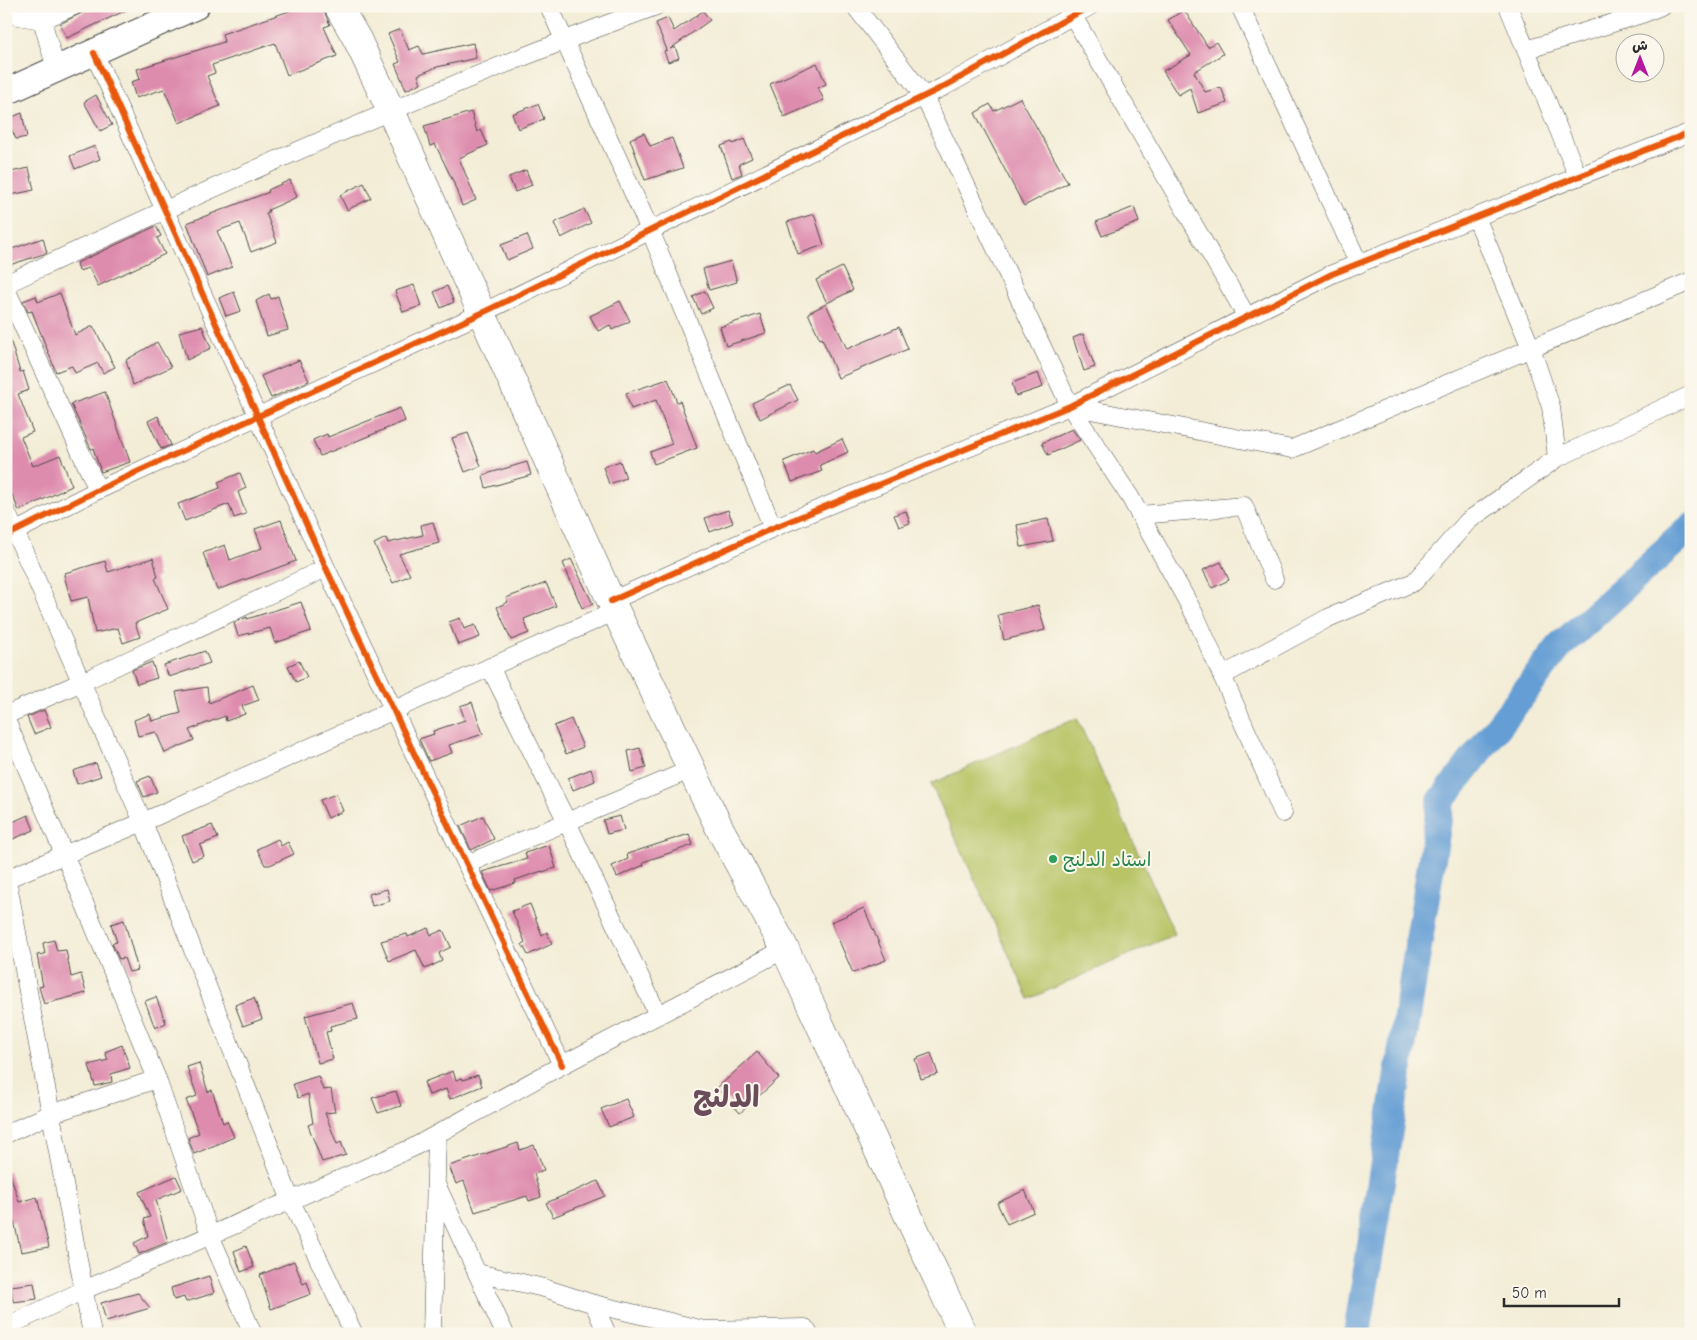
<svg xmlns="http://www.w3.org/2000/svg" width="1697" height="1340" font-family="'Comic Neue','Playpen Sans Arabic',sans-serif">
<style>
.green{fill:#b8c466;stroke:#727848}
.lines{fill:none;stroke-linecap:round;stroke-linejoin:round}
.river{stroke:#659ed4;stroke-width:28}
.building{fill:#de8cae}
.street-casing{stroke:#494845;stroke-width:19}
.secondary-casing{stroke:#494845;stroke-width:28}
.primary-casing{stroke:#494845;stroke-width:29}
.street{stroke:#fff;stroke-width:18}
.secondary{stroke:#fff;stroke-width:26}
.primary{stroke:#fff;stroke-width:28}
.cycleway-casing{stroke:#fbf7ec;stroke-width:9}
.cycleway{stroke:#e8590c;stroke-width:6}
.leisure-dot{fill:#2e9e5b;stroke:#fbf7ec;stroke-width:2}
.labels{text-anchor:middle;stroke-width:4;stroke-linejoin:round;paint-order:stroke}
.leisure-label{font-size:19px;fill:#27864d;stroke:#fbf7ec;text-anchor:start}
.town-label{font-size:29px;font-weight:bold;fill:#6a4d59;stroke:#fbf7ec}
</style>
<rect width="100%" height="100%" fill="#fbf7ec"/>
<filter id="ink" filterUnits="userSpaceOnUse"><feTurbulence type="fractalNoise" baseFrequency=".02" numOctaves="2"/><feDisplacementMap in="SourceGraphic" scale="10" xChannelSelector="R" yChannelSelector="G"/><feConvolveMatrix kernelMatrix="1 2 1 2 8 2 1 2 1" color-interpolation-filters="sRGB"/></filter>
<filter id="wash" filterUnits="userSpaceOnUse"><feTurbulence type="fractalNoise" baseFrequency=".0096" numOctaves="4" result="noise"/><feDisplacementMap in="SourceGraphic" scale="20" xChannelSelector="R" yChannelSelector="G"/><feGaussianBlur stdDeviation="1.12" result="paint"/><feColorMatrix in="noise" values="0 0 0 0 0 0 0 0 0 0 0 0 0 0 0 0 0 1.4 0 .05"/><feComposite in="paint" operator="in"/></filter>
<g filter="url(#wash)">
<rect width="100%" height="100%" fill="#f3edd7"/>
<path class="green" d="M1077,718l98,216 -146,65 -98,-215z"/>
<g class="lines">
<path class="river" d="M1357,1334l84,-533 119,-155 131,-119"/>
</g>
<g id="blocks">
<g class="building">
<path d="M95,6h40l-68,32 -7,-14z"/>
<path d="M304,6h18l8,19 -6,2 13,29 -50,19 -12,-32 -63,22 3,8 -8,3 13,30 -41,17 -15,-34 -28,9 -5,-16 9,-3 -3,-10 87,-27 -2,-8z"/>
<path d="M1184,10l24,37 8,-5 7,12 -29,18 11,20 16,-5 6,16 -29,10 -8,-25 -12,7 -15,-24 28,-16 -23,-35z"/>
<path d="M703,11l7,9 -40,29 5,-2 4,11 -11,4 -4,-11 3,-1 -11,-27 12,-5 6,13z"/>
<path d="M400,29l9,21 10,-4 4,8 50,-11 3,15 -39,9 -19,8 3,8 -15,7 -11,-26 5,-2 -12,-28z"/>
<path d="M817,63l9,21 -8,4 6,12 -40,17 -14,-33z"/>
<path d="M96,95l16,30 -12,6 -16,-29z"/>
<path d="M1020,98l48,85 -44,23 -49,-93 15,-9 4,7z"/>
<path d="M538,104l6,15 -26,10 -6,-15z"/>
<path d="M471,112l6,20 4,-2 7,15 -29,13 17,42 -14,6 -9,-25 -18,-37 -5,2 -6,-20z"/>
<path d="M22,113l5,24 -11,2 -9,-20z"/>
<path d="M644,133l6,13 22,-8 11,30 -38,12 -15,-41z"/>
<path d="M744,139l8,19 -13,6 3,10 -10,4 -11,-32 11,-4 1,2z"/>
<path d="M95,146l5,13 -25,10 -5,-13z"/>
<path d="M29,168l5,22 -23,5 -5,-22z"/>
<path d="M526,170l6,15 -17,7 -6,-15z"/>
<path d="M290,180l7,17 -29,13 1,2 -3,1 11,29 -26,10 -11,-29 -23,8 15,36 -25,10 -20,-54 82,-31 -1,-2z"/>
<path d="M364,183l7,15 -24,12 -7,-15z"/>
<path d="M1134,207l5,15 -37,14 -6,-14z"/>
<path d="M584,209l7,14 -30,15 -7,-15z"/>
<path d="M814,214l10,31 -26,9 -11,-32z"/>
<path d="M156,226l5,10 -4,2 8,16 -67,32 -9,-18 -10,3 -2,-8z"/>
<path d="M527,235l6,14 -26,11 -6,-15z"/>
<path d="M43,238l4,15 -41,13v-15z"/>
<path d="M731,261l6,21 -28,8 -6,-21z"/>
<path d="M842,267l11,23 -26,13 -11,-23z"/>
<path d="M414,285l7,21 -18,6 -8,-21z"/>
<path d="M447,286l7,16 -13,6 -7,-16z"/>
<path d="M705,291l8,17 -12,6 -8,-17z"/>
<path d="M234,292l7,19 -15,5 -7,-18z"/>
<path d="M60,293l15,42 18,-9 22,41 -12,6 -5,-10 -23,10 -3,-7 -16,6 -24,-61 -4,1 -5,-11 13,-5 2,6z"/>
<path d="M269,294l2,5 7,-3 10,34 -21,6 -11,-35z"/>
<path d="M620,301l10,20 -18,9 -2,-5 -12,6 -8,-15z"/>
<path d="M826,304l21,45 52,-22 9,22 -70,29 -16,-40 -2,1 -12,-26z"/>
<path d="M760,314l6,19 -40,13 -6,-19z"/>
<path d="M202,326l9,22 -24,12 -8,-28z"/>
<path d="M1083,334l12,33 -11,4 -11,-33z"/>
<path d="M9,336l11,36 3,-1 6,19 -11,4 15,38 -12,5 12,29 27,-11 12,31 -53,25 -13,-31v-143z"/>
<path d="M157,342l14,25 -38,18 -7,-25z"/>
<path d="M299,360l10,21 -38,17 -10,-22z"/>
<path d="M1038,373l5,14 -27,9 -4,-13z"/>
<path d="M668,379l9,23 3,-1 17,47 -43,16 -4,-12 22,-8 -16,-44 -25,9 -5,-16z"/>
<path d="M790,385l8,15 -38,19 -8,-16z"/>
<path d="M105,392l25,70 -29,10 -8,-24 -2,1 -20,-45z"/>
<path d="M400,408l5,13 -85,35 -7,-16 14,-6 1,3z"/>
<path d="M158,416l13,29 -10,4 -13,-28z"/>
<path d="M1072,429l8,11 -32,15 -6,-12z"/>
<path d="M468,433l13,33 -16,6 -13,-34z"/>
<path d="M842,439l6,13 -28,13 2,6 -30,11 -8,-21 29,-12 2,3z"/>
<path d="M620,461l6,17 -17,6 -6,-17z"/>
<path d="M527,462l4,13 -45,13 -3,-13z"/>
<path d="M240,473l6,15 -8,4 8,22 -12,4 -5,-14 -44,17 -7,-17 42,-16 -2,-6z"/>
<path d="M728,510l5,13 -23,9 -5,-14z"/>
<path d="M906,511l4,12 -11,4 -5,-12z"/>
<path d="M1048,519l5,22 -32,6 -4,-22z"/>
<path d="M281,520l15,41 -79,29 -14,-37 22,-8 5,15 32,-12 -7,-19z"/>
<path d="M433,522l6,21 -40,11 11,21 -17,8 -19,-39 12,-6 2,5 35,-8 -2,-10z"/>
<path d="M153,558l5,19 -3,1 13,31 -33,14 5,14 -17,6 -5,-15 -23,5 -7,-36 -17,4 -7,-26 1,-2 40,-12 3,11z"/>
<path d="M571,559l22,45 -11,4 -19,-45z"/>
<path d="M1221,562l8,18 -17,8 -9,-18z"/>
<path d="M546,583l10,23 -32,13 5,14 -18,7 -14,-33 11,-5 -2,-4z"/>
<path d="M301,602l10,29 -36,12 -5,-15 -32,8 -4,-13 13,-6v2z"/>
<path d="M1038,605l7,25 -41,10 -6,-25z"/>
<path d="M460,618l4,11 11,-4 5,12 -22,8 -9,-23z"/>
<path d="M205,651l5,12 -41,14 -5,-12z"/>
<path d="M299,661l8,16 -11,5 -8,-16z"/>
<path d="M152,662l5,16 -20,6 -5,-14z"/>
<path d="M253,685l6,15 -17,6 3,8 -19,7 -1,-5 -36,14 5,10 -29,13 -9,-21 -18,4 -4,-16 16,-6 2,7 29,-8 -5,-21 31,-5 2,16z"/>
<path d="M472,702l11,32 -34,11 3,8 -23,8 -10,-22 15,-5 -1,-3 32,-11 -5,-14z"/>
<path d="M44,710l7,17 -17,7 -7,-17z"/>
<path d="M571,719l12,28 -17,7 -12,-28z"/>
<path d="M640,748l6,20 -14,4 -4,-21z"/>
<path d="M96,763l5,13 -24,8 -4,-13z"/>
<path d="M591,769l4,12 -22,9 -5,-12z"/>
<path d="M150,776l7,16 -13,5 -7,-16z"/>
<path d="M336,794l7,17 -15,7 -8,-18z"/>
<path d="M28,815l6,15 -28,12v-17z"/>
<path d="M483,816l11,23 -23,11 -11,-24z"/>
<path d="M620,816l4,14 -17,4 -4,-14z"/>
<path d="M212,825l6,13 -18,7 4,11 -12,5 -10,-25z"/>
<path d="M689,834l4,11 -50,17 1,3 -27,12 -5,-11 16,-7 -1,-5z"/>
<path d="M278,839l3,7 7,-4 6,12 -24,11h-5l-8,-16z"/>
<path d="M549,845l7,23 -14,4v-1l-27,9 1,3 -25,8 -9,-19 45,-13 -2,-6z"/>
<path d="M387,889l3,12 -18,5 -3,-12z"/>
<path d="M530,904l12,31 5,-3 5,12 -24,11 -6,-11 3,-2 -13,-31z"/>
<path d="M864,908l22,52 -33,13 -22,-51z"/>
<path d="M124,920l14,50 -9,2 -5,-14 -5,1 -7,-16 5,-1 -6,-18z"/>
<path d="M428,928l3,7 12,-5 8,17 -12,6 3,8 -17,8 -9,-19 -27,11 -8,-20 26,-7 1,3z"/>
<path d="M54,940l3,11 9,-1 5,27 10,-3 5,19 -42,11 -5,-17 4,-1 -6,-31 8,-1 -2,-11z"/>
<path d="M156,997l10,26 -11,5 -10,-27z"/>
<path d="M254,998l8,21 -19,7 -8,-21z"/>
<path d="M353,1003l5,16 -28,7 1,5 -5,1 7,27 -15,4 -13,-47z"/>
<path d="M122,1045l8,23 -19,6 1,8 -17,4 -6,-21 19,-5 -3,-8z"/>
<path d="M757,1052l22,26 -39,35 -23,-25z"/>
<path d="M931,1053l7,21 -17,5 -6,-20z"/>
<path d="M199,1063l9,29 4,-2 11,33 4,-2 7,16 -40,17 -6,-16 11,-5 -13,-33 11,-4 -10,-29z"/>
<path d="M453,1071l3,9 6,-2 1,2 15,-5 4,11 -32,13 -4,-10 -17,6 -5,-13z"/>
<path d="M318,1076l5,14 8,-1 4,23 -10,1 12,31 4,-2 5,13 -24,7 -14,-37 5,-2 -5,-29 -10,4 -5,-14z"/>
<path d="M396,1091l5,15 -23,7 -6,-15z"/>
<path d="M626,1099l8,18 -25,10 -8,-18z"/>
<path d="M518,1143l2,7 14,-5 10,25 -10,4 7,23 -12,4 -2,-5 -52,16 -11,-31 -8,3 -7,-18z"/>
<path d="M6,1171h3l10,31 18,-5 12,50 -28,5 -7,-31 -8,3z"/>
<path d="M176,1176l6,13 -26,11 12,42 -29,12 -5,-11 14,-7 -4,-17 6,-2 -11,-25z"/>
<path d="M598,1181l7,15 -52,21 -7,-14z"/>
<path d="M1025,1190l9,22 -27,12 -10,-21z"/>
<path d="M246,1246l8,21 -13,5 -7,-21z"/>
<path d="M294,1261l9,23 4,-2 4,12 -40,15 -11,-34z"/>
<path d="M209,1276l5,17 -28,9 -2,-5 -10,3 -3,-12z"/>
<path d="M34,1283l3,16 -24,3 -2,-16z"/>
<path d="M138,1293l12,15 -44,13 -5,-18z"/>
</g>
</g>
</g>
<g filter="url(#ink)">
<use href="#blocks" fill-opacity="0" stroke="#494845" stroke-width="1"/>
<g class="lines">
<g class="street-casing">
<g id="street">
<path d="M38,6l18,63"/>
<path d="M549,6l101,224 123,298"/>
<path d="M855,6l69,90 146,310 60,91 66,120 87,196"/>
<path d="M1240,6l119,258"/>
<path d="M1508,6l70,171"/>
<path d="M6,14l36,6 32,-14"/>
<path d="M1073,16l174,301"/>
<path d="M1526,50l116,-36 19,-8"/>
<path d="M94,53l232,515 236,497"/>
<path d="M6,284c213,-101 429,-197 650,-278"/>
<path d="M6,289l92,201"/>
<path d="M1070,406l222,43 399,-168"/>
<path d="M1557,458l134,-63"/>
<path d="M6,511l137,311 148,379 63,133"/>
<path d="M1140,515l104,-9 30,73"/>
<path d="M6,536l92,-46 384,-177 461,-226 147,-81"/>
<path d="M611,601l162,-73 297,-122 262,-132 359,-142"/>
<path d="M490,667l77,155 91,193"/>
<path d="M1222,676l106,-58 86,-36 54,-61 89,-63 -6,-51 -20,-59 -55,-131"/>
<path d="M6,715l76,-33 244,-114"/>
<path d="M6,720l58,134 93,225 53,156 43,99"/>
<path d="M467,864l225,-95"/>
<path d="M6,879l137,-57 473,-211"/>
<path d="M7,879l85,455"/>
<path d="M6,1134l45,-20 106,-35"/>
<path d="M438,1188l67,146"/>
<path d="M477,1273l67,15 50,16 110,26 101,-2 4,6"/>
<path d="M594,1304l13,30"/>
<path d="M6,1327l78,-37 328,-142 150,-83 223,-116"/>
<path d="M432,1334l5,-199"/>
</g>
</g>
<g class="secondary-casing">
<path id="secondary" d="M6,92l190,-86"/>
</g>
<g class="primary-casing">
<path id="primary" d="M338,6l19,33 34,72 220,490 109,228 65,120 178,385"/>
</g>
<use href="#street" class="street"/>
<use href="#secondary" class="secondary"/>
<use href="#primary" class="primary"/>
<g class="cycleway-casing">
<g id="cycleway">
<path d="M94,53l232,515 236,497"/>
<path d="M6,536l92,-46 384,-177 461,-226 147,-81"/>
<path d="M611,601l162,-73 297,-122 262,-132 359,-142"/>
</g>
</g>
<use href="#cycleway" class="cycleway"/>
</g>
</g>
<circle class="leisure-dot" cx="1053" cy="859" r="5"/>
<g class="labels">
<g class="leisure-label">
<text x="1063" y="866">استاد الدلنج</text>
</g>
<g class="town-label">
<text x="726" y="1107">الدلنج</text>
</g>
</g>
<rect width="1697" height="1340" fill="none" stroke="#fbf7ec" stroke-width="25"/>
<g transform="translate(1640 58)"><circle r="24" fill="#fbf7ec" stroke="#a8a59f"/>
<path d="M0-4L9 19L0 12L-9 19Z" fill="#b5179e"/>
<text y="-8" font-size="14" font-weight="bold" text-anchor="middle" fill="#2b2b2b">ش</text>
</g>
<path d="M1504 1298v8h115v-8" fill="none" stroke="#2b2b2b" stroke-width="2.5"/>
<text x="1512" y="1298" font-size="15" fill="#2b2b2b" stroke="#fbf7ec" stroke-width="4" paint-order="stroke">50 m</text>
</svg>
